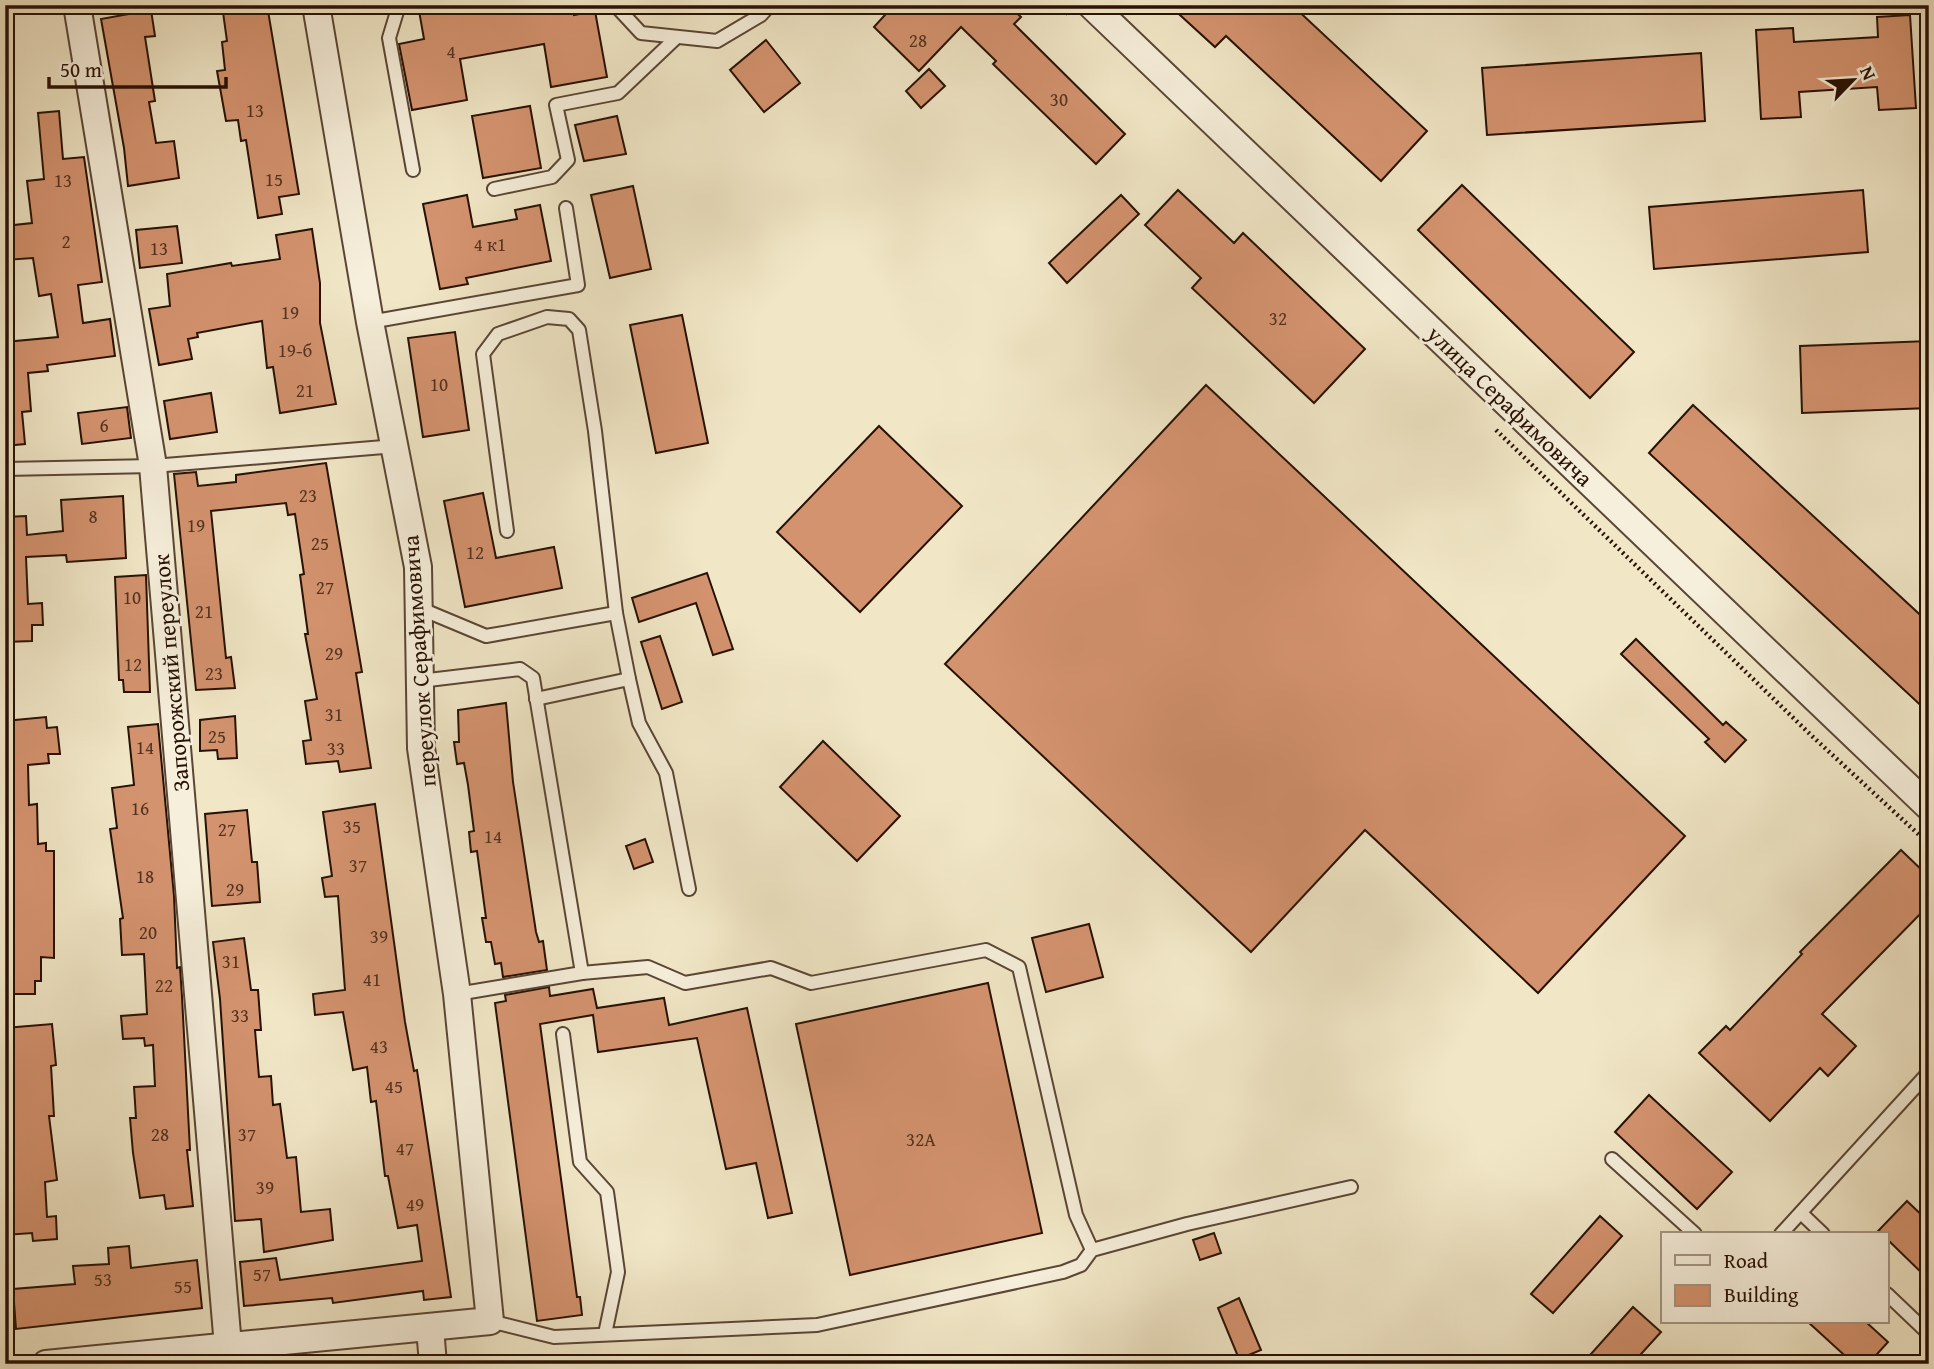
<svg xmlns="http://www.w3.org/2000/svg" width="1934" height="1369" font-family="'Gentium Book Plus',serif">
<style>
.building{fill:#d4936f;stroke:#271104;stroke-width:2}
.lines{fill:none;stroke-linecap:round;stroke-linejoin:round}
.service-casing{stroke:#5a4635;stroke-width:16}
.minor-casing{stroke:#5a4635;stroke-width:30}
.path{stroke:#271104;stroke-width:4.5;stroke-dasharray:2 3.5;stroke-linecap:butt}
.service{stroke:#f6efdb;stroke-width:12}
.minor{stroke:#f6efdb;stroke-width:26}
.labels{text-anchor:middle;stroke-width:5;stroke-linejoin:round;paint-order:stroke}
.number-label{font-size:19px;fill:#52321f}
.street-label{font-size:23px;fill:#271104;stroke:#f6efdb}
</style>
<rect width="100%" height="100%" fill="#f1e7c7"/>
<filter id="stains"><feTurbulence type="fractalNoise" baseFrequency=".00286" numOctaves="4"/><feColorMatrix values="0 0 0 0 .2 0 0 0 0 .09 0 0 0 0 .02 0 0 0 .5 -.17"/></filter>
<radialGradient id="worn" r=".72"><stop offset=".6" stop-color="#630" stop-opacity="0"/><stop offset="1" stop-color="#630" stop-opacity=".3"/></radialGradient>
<g class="building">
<path d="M222,5h45l32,189 -20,3 3,17 -24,4 -12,-78 -5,1 -3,-21 -12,1 -9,-50 8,-1 -3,-28 5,-1z"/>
<path d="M418,5h154l2,10 21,-4 12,66 -56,10 -7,-43 -84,15 7,41 -55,10 -13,-66 25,-5z"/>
<path d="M894,5h114l13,12 -7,7 111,110 -29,30 -103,-100 3,-3 -35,-34 -42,44 -45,-44z"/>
<path d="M1169,5h123l135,126 -46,50 -155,-145 -11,11z"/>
<path d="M151,10l4,26 -10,1 10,64 -6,1 7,41 18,-2 5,37 -51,8 -4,-38 -23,-129z"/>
<path d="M1910,15l6,93 -37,2 -2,-23 -78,5 2,25 -40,2 -5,-89 37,-2 1,14 84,-5 -1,-20z"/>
<path d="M766,40l34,43 -36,29 -34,-42z"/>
<path d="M1701,53l4,68 -218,14 -5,-67z"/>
<path d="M929,69l16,17 -24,22 -15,-17z"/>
<path d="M530,106l11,62 -58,10 -11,-62z"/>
<path d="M59,111l4,48 21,-2 18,125 -24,3 5,38 27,-4 5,37 -68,9 1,6 -20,2 3,38 -9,1 3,32 -20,2v-104l53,-5 -7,-43 -12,2 -6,-38 -28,2v-34l27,-3 -5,-42 17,-2 -6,-66z"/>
<path d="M617,116l9,38 -42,7 -9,-36z"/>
<path d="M1462,185l172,167 -44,46 -172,-168z"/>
<path d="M633,186l18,83 -41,9 -19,-83z"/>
<path d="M1178,190l56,53 9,-10 122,116 -51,54 -122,-115 9,-10 -56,-53z"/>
<path d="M1863,190l5,62 -214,17 -5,-62z"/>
<path d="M467,195l6,32 44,-8 -2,-9 25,-5 11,56 -85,17 2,6 -28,5 -17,-85z"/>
<path d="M1121,195l18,19 -72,69 -18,-20z"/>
<path d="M177,226l5,37 -42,5 -4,-38z"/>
<path d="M312,229l8,54v40l16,81 -56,9 -7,-46 -6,1 -5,-47 -65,12 1,4 -10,2 4,20 -33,6 -10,-56 21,-3 -3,-32 64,-11 1,3 48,-7 -4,-24z"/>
<path d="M682,315l26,128 -52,10 -26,-128z"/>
<path d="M455,332l14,98 -46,7 -15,-99z"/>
<path d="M1929,341v67l-127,5 -2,-67z"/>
<path d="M1206,385l479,451 -147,157 -173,-163 -114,122 -306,-288z"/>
<path d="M211,393l6,39 -47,7 -6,-38z"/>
<path d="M1693,405l236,218v90l-280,-260z"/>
<path d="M127,407l4,31 -49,6 -4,-31z"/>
<path d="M879,426l83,80 -102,106 -83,-80z"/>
<path d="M326,463l36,209 -6,1 15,95 -31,4 -2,-11 -32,3 -3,-23 8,-1 -6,-39 12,-2 -12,-65h3l-8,-59 4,-1 -9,-60 -7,1 -2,-12 -75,8 15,147 5,-1 4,31 -39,2 -22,-216 22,-2 2,14 38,-4v-7z"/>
<path d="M483,493l13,65 58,-11 8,41 -97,19 -21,-106z"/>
<path d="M123,496l3,62 -59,4 -1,-7 -40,2 2,47 14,-1 1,22h-11v16l-27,1v-125l21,-1 1,19 36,-4 -2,-31z"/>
<path d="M707,573l26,76 -20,6 -17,-52 -57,19 -7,-24z"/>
<path d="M146,575l4,117h-26l-1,-12h-4l-4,-103z"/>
<path d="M660,636l22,66 -20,7 -21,-67z"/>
<path d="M1636,639l87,86 3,-3 20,18 -21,22 -20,-20 4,-3 -88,-85z"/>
<path d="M506,703l7,79 23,150 3,10 4,-1 4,29 -44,7 -2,-14 -6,1 -4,-22h-5l-4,-24h4l-9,-67 -6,1 -2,-20 5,-1 -6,-46 -4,-22 -7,1 -3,-22h5l-1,-32z"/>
<path d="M235,716l2,42 -19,1 -1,-9 -17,1v-31z"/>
<path d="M46,717l1,11 10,-1 3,27h-12l1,9 -21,2 1,40 8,-1 1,40 8,-1v8h8v107l-13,-1v24h-6v13h-30v-273z"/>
<path d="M158,724l16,172 3,72 3,-1 2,30 8,153h-3l6,56 -27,3 -2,-14 -24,3 -7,-45 -3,-35h6l-2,-31 21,-1 -2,-41 -8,1 -1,-8 -21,1 -2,-23 26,-2 -3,-60 -22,1 -2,-36 3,-1 -13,-89 7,-1 -5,-40 22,-3 -6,-58z"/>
<path d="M823,741l77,75 -43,45 -77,-74z"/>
<path d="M375,804l30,218 9,49 3,-1 34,227 -27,3 -1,-9 -90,12 -1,-5 -88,8 -4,-44 36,-4 4,22 142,-19 -5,-36 -19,3 -10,-52h-3l-9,-75 -5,1 -4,-35 -14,3 -10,-58 -28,3 -2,-21 32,-4 -7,-94 -13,1 -3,-19 10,-2 -9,-64z"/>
<path d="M247,810l5,52h5l3,40 -48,4 -7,-92z"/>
<path d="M645,839l8,23 -19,7 -8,-23z"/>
<path d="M1901,850l28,27v28l-107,109 34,32 -28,30 -8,-8 -50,53 -71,-68 27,-27 4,4 72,-76 -2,-2z"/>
<path d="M1089,924l14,53 -57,15 -14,-54z"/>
<path d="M244,938l7,52h7l3,40h-6l4,47 12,-1 2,29 7,-1 7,54 9,-1 5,55 29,-3 3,31 -69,12 -3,-33 -26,2 -15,-222 -7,-57z"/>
<path d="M988,983l54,250 -192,42 -54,-251z"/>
<path d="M549,987l1,9 43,-7 4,19 67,-10 5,27 78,-17 45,205 -24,5 -12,-55 -30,6 -29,-131 -99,14 -5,-37 -53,9 37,273h3l2,18 -45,6 -42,-318 11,-2 -1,-6z"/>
<path d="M52,1024l4,41 -5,1 3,50h-5l8,64 -12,2 2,35 9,-1 1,23 -24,2 -1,-8 -27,2v-48h3l-3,-159z"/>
<path d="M1649,1095l83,77 -35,37 -82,-77z"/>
<path d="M1907,1201l22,21v58l-42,-41v-5l-9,-3z"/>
<path d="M1600,1216l22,20 -69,77 -22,-19z"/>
<path d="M1214,1233l7,20 -21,7 -7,-20z"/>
<path d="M129,1246l2,22 66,-8 5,48 -186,21 -3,-40 62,-5 -2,-18 36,-2 -1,-16z"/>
<path d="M1239,1298l22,52 -22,9 -21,-51z"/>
<path d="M1633,1307l28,25 -29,32h-50z"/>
<path d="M1808,1322h58l22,20 -20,22h-14z"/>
</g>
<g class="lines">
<g class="service-casing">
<g id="service">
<path d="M399,5l-10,33 24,132"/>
<path d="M615,5l26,28 76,8 44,-26 9,-10"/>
<path d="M494,189l58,-12 16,-17 -12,-55 62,-12 59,-56"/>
<path d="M370,322l208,-37 -12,-77"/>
<path d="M5,469l148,-3 243,-20"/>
<path d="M507,531l-24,-177 15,-20 49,-17 22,2 10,11 16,101 21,182 13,66 10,44 27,50 23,116"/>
<path d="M419,608l67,28 130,-23"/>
<path d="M420,681l100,-12 13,9 49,295"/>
<path d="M536,699l93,-20"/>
<path d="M457,994l125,-21 66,-6 37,16 86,-15 40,15 175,-33 33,17 57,248 16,35"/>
<path d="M563,1034l17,128 27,30 11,80 -13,62"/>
<path d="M1612,1159l83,75"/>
<path d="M1801,1213l22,21"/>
<path d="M1781,1234l148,-162"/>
<path d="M1887,1294l42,40"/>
<path d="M490,1321l64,16 263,-12 246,-53 18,-7 11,-15 95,-26 164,-37"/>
</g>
</g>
<g class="minor-casing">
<g id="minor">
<path d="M77,5l76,461 75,880"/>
<path d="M1091,5l838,802"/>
<path d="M430,1328l3,36"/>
<path d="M46,1364l444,-43 -33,-327 -36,-246 -3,-181 -48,-245 -54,-317"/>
</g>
</g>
<g class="path">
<path d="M1059,5l9,9"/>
<path d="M1496,430l317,307 116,107"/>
</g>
<use href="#service" class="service"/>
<use href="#minor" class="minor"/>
</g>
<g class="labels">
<g class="number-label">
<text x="918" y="47">28</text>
<text x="451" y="58">4</text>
<text x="1059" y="106">30</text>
<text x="255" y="117">13</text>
<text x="274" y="186">15</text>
<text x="63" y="187">13</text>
<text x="66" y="248">2</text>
<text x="490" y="251">4 к1</text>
<text x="159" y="255">13</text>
<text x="290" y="319">19</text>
<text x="1278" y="325">32</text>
<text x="295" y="357">19-б</text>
<text x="439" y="391">10</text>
<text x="305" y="397">21</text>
<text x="104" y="432">6</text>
<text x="308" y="502">23</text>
<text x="93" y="523">8</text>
<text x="196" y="532">19</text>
<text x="320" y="550">25</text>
<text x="475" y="559">12</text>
<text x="325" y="594">27</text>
<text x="132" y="604">10</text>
<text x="204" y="618">21</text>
<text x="334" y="660">29</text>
<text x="133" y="671">12</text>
<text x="214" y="680">23</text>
<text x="334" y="721">31</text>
<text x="217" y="743">25</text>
<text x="145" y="754">14</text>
<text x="336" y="755">33</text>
<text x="140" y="815">16</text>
<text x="352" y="833">35</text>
<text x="227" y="836">27</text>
<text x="493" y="843">14</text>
<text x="358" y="872">37</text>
<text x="145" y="883">18</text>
<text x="235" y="896">29</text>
<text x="148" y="939">20</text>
<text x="379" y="943">39</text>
<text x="231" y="968">31</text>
<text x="372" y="986">41</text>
<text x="164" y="992">22</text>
<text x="240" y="1022">33</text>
<text x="379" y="1053">43</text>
<text x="394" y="1093">45</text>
<text x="160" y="1141">28</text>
<text x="247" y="1141">37</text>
<text x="921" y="1146">32А</text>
<text x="405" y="1155">47</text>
<text x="265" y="1194">39</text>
<text x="415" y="1211">49</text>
<text x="262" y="1281">57</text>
<text x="103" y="1286">53</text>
<text x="183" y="1293">55</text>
</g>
<g class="street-label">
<text transform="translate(1510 406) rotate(44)" y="8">улица Серафимовича</text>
<text transform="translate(419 661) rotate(-94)" y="8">переулок Серафимовича</text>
<text transform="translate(171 673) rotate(-95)" y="8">Запорожский переулок</text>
</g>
</g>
<rect width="1934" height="1369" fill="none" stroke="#f1e7c7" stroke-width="28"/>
<rect x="7" y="7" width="1920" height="1355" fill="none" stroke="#271104" stroke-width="3.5"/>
<rect x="14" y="14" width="1906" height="1341" fill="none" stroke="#271104" stroke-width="2"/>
<rect x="1661" y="1232" width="228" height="91" fill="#f6efdb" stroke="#a39685" stroke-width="2"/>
<rect x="1675" y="1255" width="35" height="10" fill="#f6efdb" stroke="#a39685" stroke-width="2"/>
<text x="1724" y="1268" font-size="21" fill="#271104">Road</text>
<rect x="1675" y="1285" width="35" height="21" fill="#d4936f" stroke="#a39685" stroke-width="2"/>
<text x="1724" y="1302" font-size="21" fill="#271104">Building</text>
<g transform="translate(1853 80) rotate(65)" stroke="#f6efdb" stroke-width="5" paint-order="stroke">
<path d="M0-5L12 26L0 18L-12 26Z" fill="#271104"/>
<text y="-10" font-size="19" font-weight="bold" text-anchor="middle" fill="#271104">N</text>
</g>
<path d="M49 77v10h177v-10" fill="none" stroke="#271104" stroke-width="3.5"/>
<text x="60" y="77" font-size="21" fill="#271104" stroke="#f6efdb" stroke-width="5" paint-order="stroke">50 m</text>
<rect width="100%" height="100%" filter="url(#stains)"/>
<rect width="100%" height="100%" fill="url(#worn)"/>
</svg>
